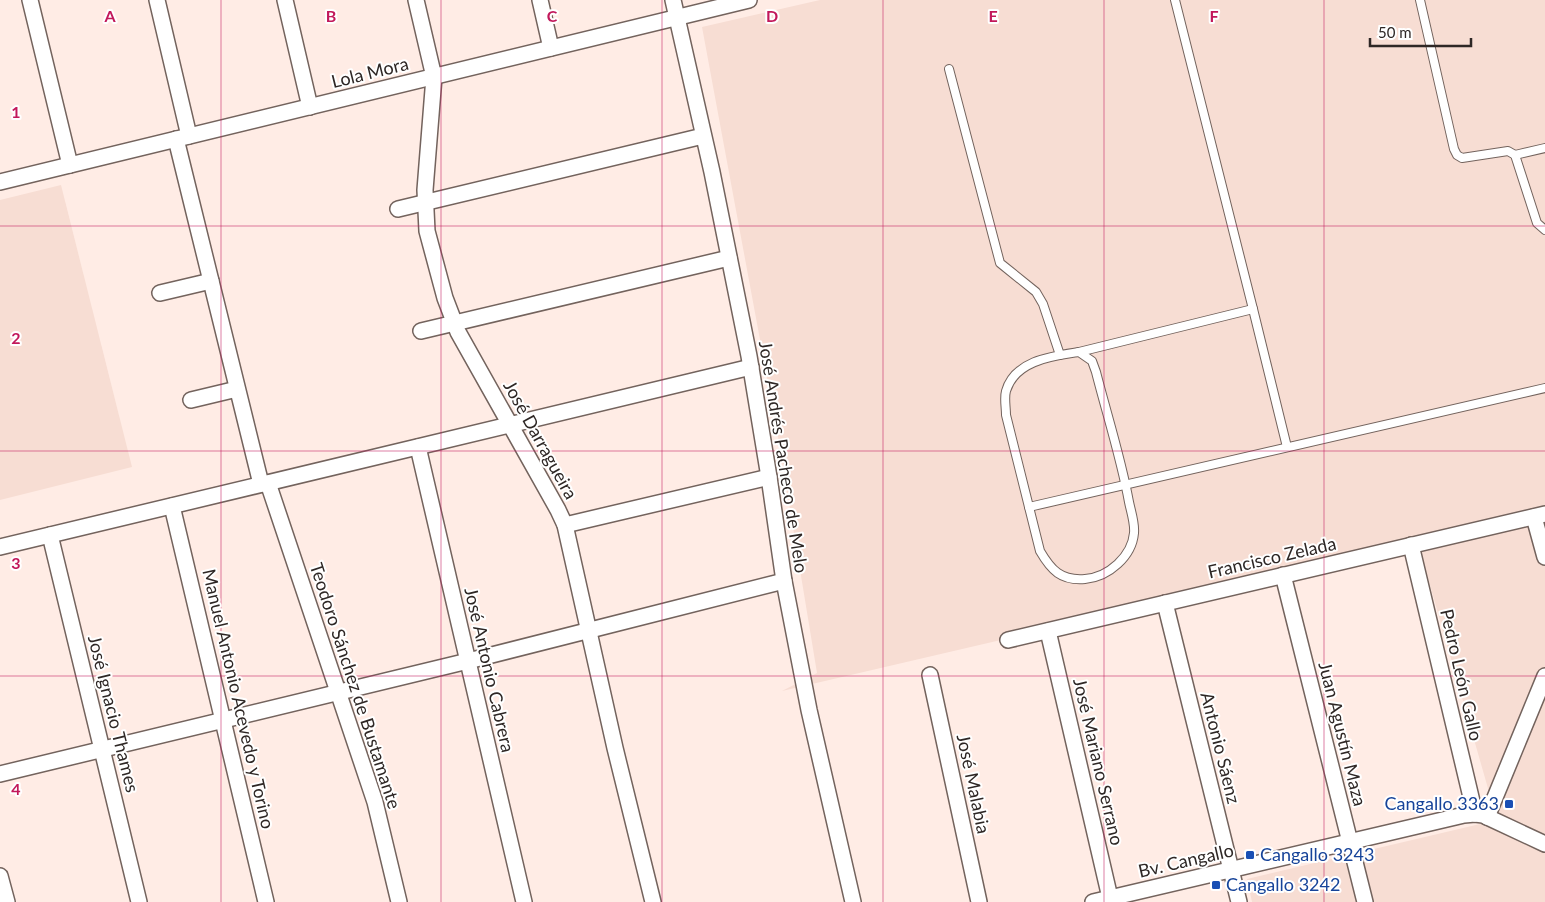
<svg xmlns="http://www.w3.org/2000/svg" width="1545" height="902" font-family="Lato,sans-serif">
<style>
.built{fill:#f7ddd3}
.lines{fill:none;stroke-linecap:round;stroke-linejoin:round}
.service-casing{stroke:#73635d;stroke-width:10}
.minor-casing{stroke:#73635d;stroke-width:18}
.service{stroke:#fff;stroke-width:8}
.minor{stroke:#fff;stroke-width:15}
.grid{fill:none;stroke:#c2185b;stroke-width:1;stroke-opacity:0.55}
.transit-dot{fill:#1a4fb4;stroke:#fff;stroke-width:2}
.labels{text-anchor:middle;stroke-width:4;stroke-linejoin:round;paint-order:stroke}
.street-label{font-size:18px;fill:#2e2725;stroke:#fff}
.transit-label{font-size:18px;fill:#164399;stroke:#fff;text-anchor:start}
.grid-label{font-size:16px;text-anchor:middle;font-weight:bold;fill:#c2185b;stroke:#fff;stroke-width:4;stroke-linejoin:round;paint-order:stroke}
</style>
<rect width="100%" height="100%" fill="#ffece5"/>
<g class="built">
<path d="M820,0h725v902h-293l-5,-23 250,-59 -79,-277 -636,148 35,-18 -38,-231 -77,-415z"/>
<path d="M61,185l71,282 -132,33v-300z"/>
</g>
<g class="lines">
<g class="service-casing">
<g id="service">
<path d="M1175,0l78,309"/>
<path d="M1420,0l34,149 3,6 5,3 46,-7 7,4 22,68 8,7"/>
<path d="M949,69l51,194 36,29 7,12 17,51"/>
<path d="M1515,155l30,-7"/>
<path d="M1079,352l13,9 4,11c11,43 25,86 33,130 2,10 6,21 5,31 -2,23 -25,44 -49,46 -24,2 -34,-9 -45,-28l-34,-136c0,-8 -2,-17 0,-24 9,-31 47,-35 73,-39z"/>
<path d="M1079,352l174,-43 34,138"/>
<path d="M1029,507l516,-119"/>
</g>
</g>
<g class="minor-casing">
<g id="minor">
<path d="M30,0l40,165"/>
<path d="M157,0l32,136"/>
<path d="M285,0l25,107"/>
<path d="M416,0l18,77 -9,113 2,41 18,67 13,34 100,178 7,15 50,223 38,154"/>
<path d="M540,0l11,48"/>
<path d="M673,0l39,172 37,184 20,121 15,104 25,129 44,192"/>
<path d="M176,139l85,345"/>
<path d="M0,182l749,-182"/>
<path d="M398,209l305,-73"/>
<path d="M160,293l51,-12"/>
<path d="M421,331l308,-73"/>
<path d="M191,400l46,-11"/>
<path d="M418,447l106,455"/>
<path d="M268,483l107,319 24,100"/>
<path d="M172,506l94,396"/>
<path d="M1534,517l11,40"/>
<path d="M565,525l204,-48"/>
<path d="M50,535l89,367"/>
<path d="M1411,545l64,269"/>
<path d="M0,547l751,-180"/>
<path d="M1283,575l82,327"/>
<path d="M1165,603l74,299"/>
<path d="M1048,631l63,271"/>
<path d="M1008,640l537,-126"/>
<path d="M930,675l49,227"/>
<path d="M0,774l468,-113 316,-80"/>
<path d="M1487,817l58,-141"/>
<path d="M0,876l7,26"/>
<path d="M1093,902l371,-87 11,-1 8,1 62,29"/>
</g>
</g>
<use href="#service" class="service"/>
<use href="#minor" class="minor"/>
</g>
<path class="grid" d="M221,0v902M441,0v902M662,0v902M883,0v902M1104,0v902M1324,0v902M0,226h1545M0,451h1545M0,676h1545"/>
<g class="transit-dot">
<rect x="1504" y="799" width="10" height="10" rx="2.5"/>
<rect x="1245" y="850" width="10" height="10" rx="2.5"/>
<rect x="1211" y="880" width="10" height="10" rx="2.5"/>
</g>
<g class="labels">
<g class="street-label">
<text transform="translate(370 73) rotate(-14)" y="6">Lola Mora</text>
<text transform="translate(540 440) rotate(61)" y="6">José Darragueira</text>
<text transform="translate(783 457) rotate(81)" y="6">José Andrés Pacheco de Melo</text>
<text transform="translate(1272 558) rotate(-13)" y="6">Francisco Zelada</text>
<text transform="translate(489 670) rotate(77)" y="6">José Antonio Cabrera</text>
<text transform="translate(1461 675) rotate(77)" y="6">Pedro León Gallo</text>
<text transform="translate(355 686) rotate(72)" y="6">Teodoro Sánchez de Bustamante</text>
<text transform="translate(238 699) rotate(77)" y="6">Manuel Antonio Acevedo y Torino</text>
<text transform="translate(113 714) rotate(76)" y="6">José Ignacio Thames</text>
<text transform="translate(1342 734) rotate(76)" y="6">Juan Agustín Maza</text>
<text transform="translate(1220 748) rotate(76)" y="6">Antonio Sáenz</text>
<text transform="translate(1098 762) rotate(77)" y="6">José Mariano Serrano</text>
<text transform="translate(973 784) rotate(78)" y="6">José Malabia</text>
<text transform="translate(1186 861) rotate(-13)" y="6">Bv. Cangallo</text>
</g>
<g class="transit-label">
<text x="1499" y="810" text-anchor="end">Cangallo 3363</text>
<text x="1260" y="861">Cangallo 3243</text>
<text x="1226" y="891">Cangallo 3242</text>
</g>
</g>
<g class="grid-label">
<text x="110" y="22">A</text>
<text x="331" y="22">B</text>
<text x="552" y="22">C</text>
<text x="772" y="22">D</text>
<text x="993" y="22">E</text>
<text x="1214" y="22">F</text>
<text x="16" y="118">1</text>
<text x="16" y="344">2</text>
<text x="16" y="569">3</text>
<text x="16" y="795">4</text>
</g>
<path d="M1370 38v8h101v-8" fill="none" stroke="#2e2725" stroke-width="2.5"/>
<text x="1378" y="38" font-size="15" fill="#2e2725" stroke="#ffffff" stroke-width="4" paint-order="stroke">50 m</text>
</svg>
